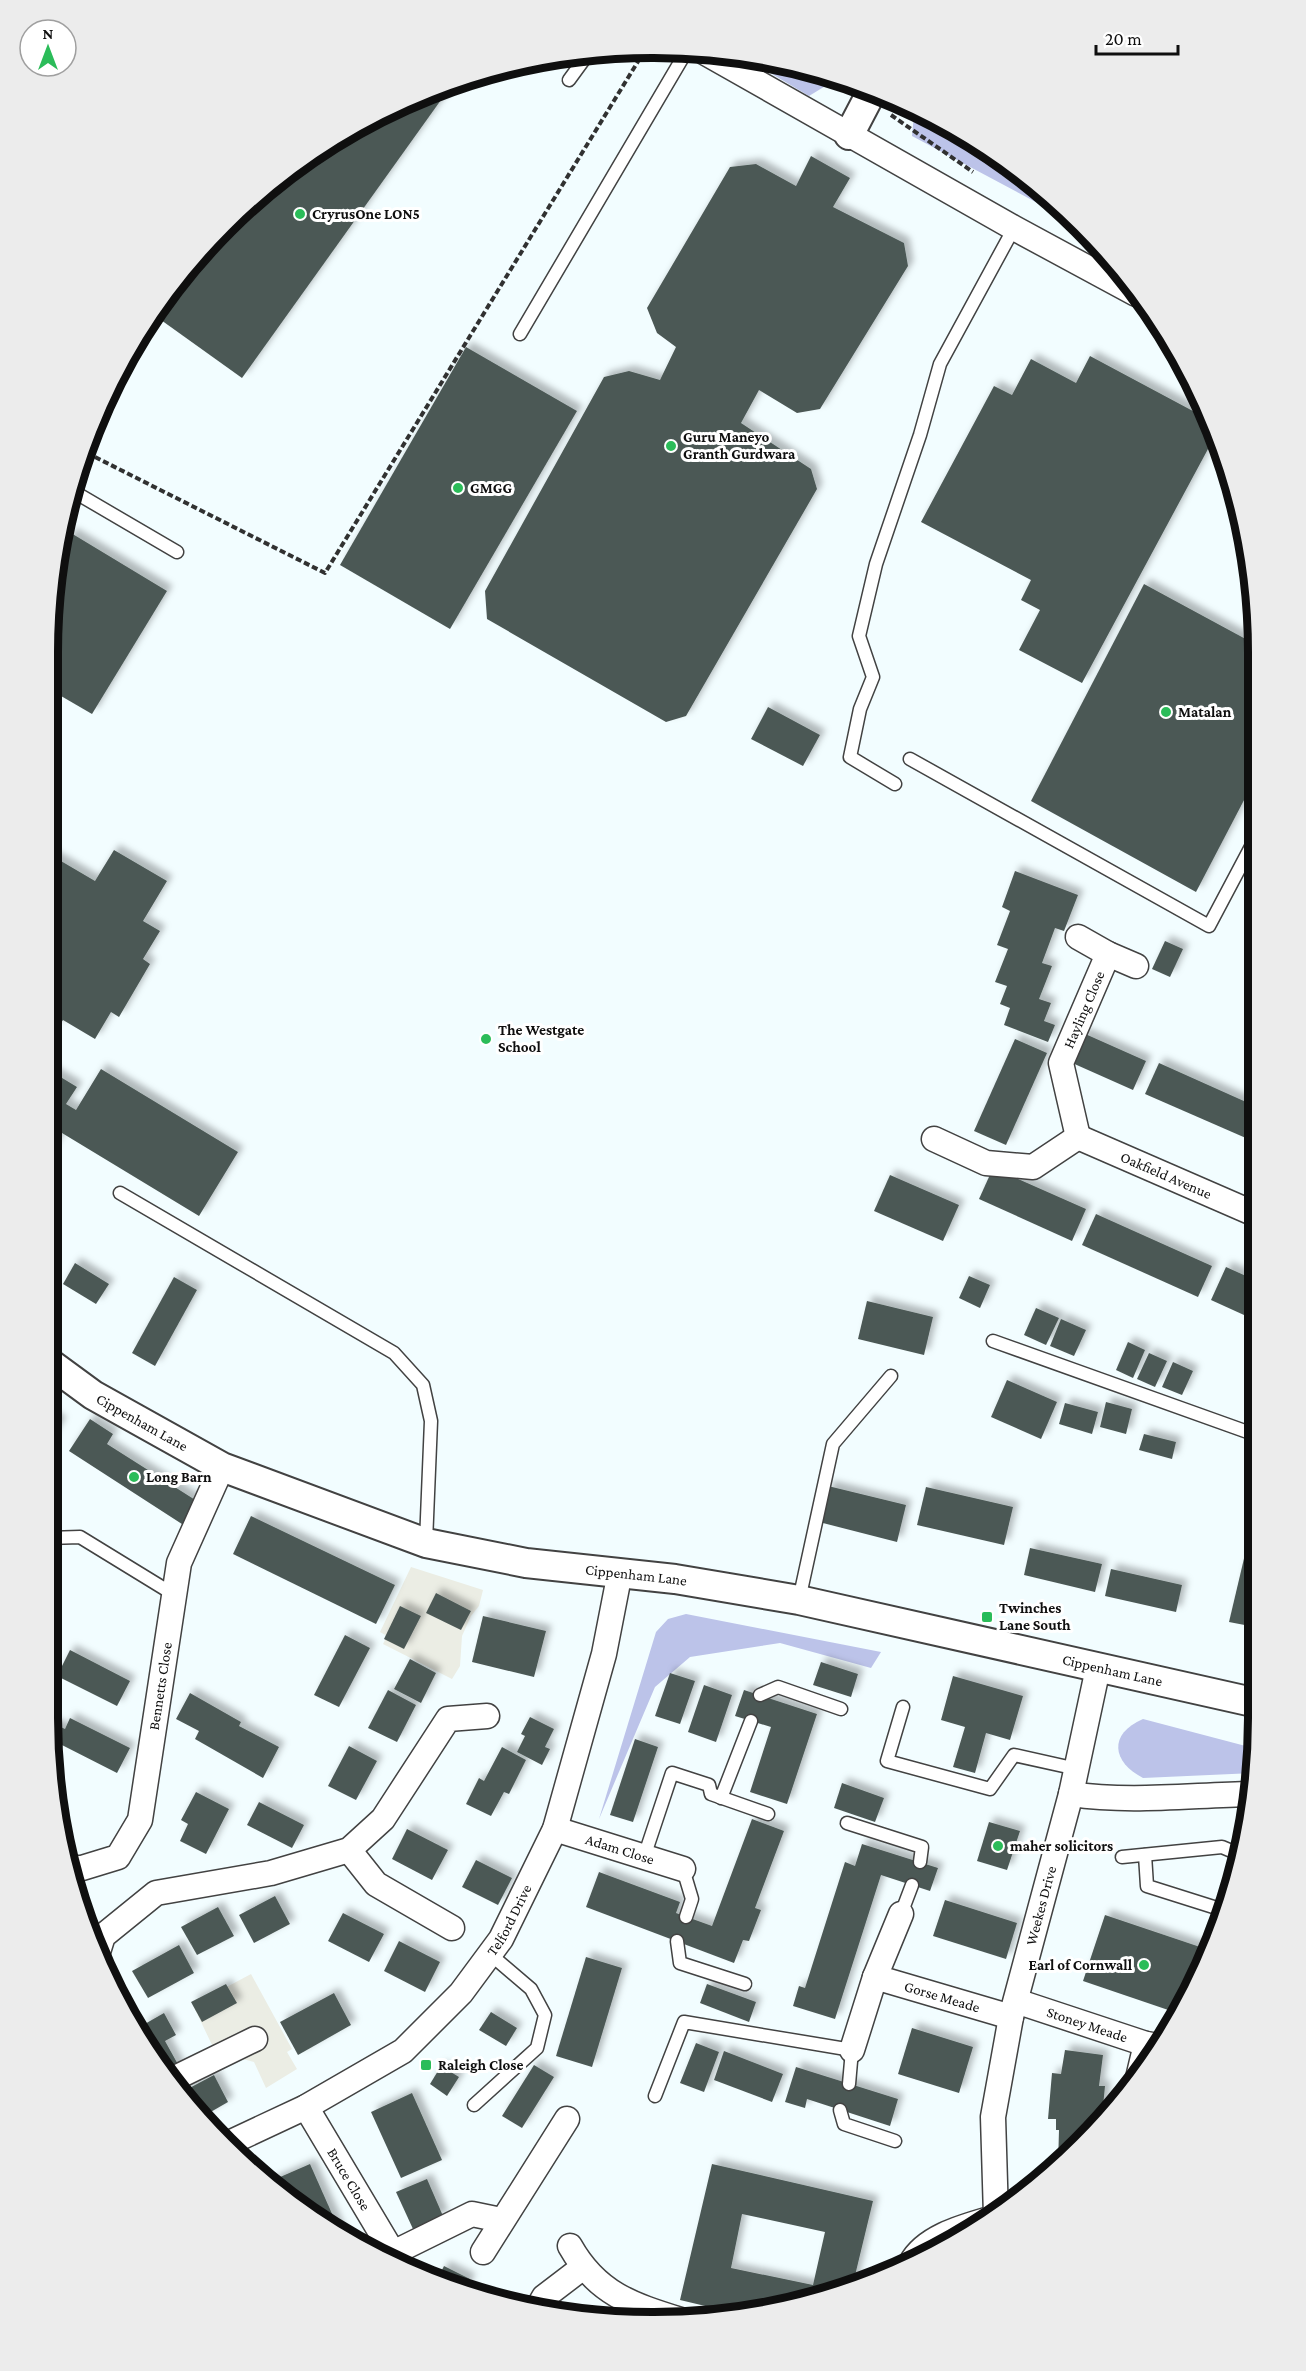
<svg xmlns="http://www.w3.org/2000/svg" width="1306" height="2371" font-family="'Crimson Pro',serif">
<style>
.industrial{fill:#ebede4}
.green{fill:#bcc3e9}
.building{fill:#4c5855;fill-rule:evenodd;filter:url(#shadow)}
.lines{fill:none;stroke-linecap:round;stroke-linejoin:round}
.service-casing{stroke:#424242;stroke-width:15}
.minor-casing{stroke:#424242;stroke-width:27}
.tertiary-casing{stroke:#424242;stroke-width:32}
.path{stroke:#313131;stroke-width:4;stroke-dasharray:6 3;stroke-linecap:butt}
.service{stroke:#fff;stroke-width:12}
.minor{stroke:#fff;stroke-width:24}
.tertiary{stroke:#fff;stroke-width:28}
.poi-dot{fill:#2bbc59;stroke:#fff;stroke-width:2}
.labels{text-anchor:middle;stroke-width:6;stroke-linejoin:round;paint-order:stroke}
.poi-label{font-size:15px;font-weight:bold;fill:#0f0f0f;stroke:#fff;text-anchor:start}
.street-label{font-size:15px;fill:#0f0f0f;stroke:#fff}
.rim{fill:none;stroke:#0f0f0f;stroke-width:8}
</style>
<defs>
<filter id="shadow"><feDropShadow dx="5.5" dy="-5.5" stdDeviation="3" flood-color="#0004"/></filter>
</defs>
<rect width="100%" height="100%" fill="#f2fdff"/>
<g class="industrial">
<path d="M411,1567l72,23 -4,16 -8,10 -9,20 -2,30 -8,13 -69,-35 4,-8 -7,-4z"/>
<path d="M251,1974l41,75 -5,3 10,17 -31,19 -12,-26 -15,-4 -60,34 -6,-5 36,-29 3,-13 -19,-40z"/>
</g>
<g class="green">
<path d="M742,56l61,14 24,15 -18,11z"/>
<path d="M914,115c57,31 116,58 159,107l-161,-86z"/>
<path d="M686,1614l195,38 -10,16 -91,-25 -90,14 -35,30 -56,132 57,-187 12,-13z"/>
<path d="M1143,1719l114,30 -3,24 -111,5c-31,-16 -35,-44 0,-59z"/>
</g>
<g class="building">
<path d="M451,86l-209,292 -88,-63 44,-61 86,-81 101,-62z"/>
<path d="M811,156l39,22 -17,29 71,36 4,23 -88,143 -23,4 -38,-23 -18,33 70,46 6,20 -131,227 -20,6 -179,-103 -2,-28 119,-214 25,-6 31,9 16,-33 -19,-14 -10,-25 83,-141 26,-3 40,22z"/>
<path d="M466,347l111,64 -127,218 -110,-64z"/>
<path d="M1090,356l116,62 9,18 -133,247 -63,-33 21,-40 -19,-10 10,-20 -110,-58 73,-136 18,9 19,-36 45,24z"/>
<path d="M71,533l96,58 -75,123 -43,-25v-75l11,-62z"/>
<path d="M1144,584l109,59 1,138 -58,111 -165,-91z"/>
<path d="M768,707l52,28 -17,31 -52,-27z"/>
<path d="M114,850l53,31 -24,40 17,10 -17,28 7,5 -31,53 -8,-5 -16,27 -32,-19 -5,7 -9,-5v-168l46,27z"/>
<path d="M1015,871l63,24 -14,36 -9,-3 -13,35 10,3 -13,33 12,4 -7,18 11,4 -7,17 -44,-17 6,-17 -10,-4 7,-18 -12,-4 13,-33 -11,-4 13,-34 -8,-4z"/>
<path d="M1165,941l18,8 -13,28 -18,-8z"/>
<path d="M1083,1033l63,28 -13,29 -63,-28z"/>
<path d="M1015,1039l32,14 -41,92 -32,-14z"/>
<path d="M1159,1063l96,43v36l-110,-48z"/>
<path d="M101,1069l137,83 -39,64 -137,-83 -13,22v-85l28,17 -11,17 10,6z"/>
<path d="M993,1168l93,41 -14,32 -93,-42z"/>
<path d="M890,1175l69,30 -16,36 -69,-30z"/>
<path d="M1096,1214l116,52 -14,31 -116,-52z"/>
<path d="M75,1263l34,21 -13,20 -33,-20z"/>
<path d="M1226,1267l29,13v40l-44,-20z"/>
<path d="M969,1276l21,9 -10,23 -21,-10z"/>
<path d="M174,1277l23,13 -42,76 -23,-13z"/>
<path d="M867,1301l66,16 -9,38 -66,-16z"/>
<path d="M1036,1308l23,10 -13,27 -22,-10z"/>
<path d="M1061,1319l25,11 -12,26 -24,-10z"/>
<path d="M1128,1342l17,8 -12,28 -17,-8z"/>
<path d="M1149,1353l18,8 -12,26 -18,-8z"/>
<path d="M1173,1362l20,9 -11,24 -20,-8z"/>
<path d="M1007,1380l50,22 -16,37 -50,-22z"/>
<path d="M1106,1402l26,7 -6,25 -26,-7z"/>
<path d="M1065,1403l33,9 -6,22 -33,-10z"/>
<path d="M1256,1404v16l-7,-2z"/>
<path d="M48,1414l13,8 -13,21z"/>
<path d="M90,1419l23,15 -6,10 93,59 -15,23 -116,-75z"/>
<path d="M1144,1434l32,8 -4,17 -33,-9z"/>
<path d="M828,1486l78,19 -9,37 -78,-20z"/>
<path d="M926,1487l87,20 -9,38 -87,-20z"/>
<path d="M251,1516l144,69 -19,39 -143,-70z"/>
<path d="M1030,1548l72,16 -7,28 -71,-17z"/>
<path d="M1246,1550l10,2 -1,75 -26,-5z"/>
<path d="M1111,1569l71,16 -6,27 -71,-16z"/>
<path d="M436,1593l35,18 -10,19 -35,-17z"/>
<path d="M400,1606l21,10 -17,33 -20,-10z"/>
<path d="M483,1616l63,15 -12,46 -62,-15z"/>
<path d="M345,1635l25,13 -31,59 -25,-12z"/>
<path d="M70,1650l60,31 -13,25 -60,-30z"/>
<path d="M410,1659l26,14 -15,30 -27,-14z"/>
<path d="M821,1662l37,12 -7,23 -38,-12z"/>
<path d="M670,1673l25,8 -15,43 -25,-8z"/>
<path d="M953,1676l70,20 -13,44 -24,-7 -11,40 -22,-6 12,-40 -24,-7z"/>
<path d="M704,1685l28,10 -16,47 -28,-10z"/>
<path d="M388,1690l28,15 -19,37 -29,-14z"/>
<path d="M744,1690l73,24 -30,90 -37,-12 21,-65 -36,-11z"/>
<path d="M190,1693l51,29 -2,4 40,21 -16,31 -68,-39 4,-8 -23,-12z"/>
<path d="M530,1717l24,12 -9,18 5,2 -8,16 -25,-13 8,-16 -4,-2z"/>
<path d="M70,1718l60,30 -13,25 -59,-30 -4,7 -3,-1 -3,-28 17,8z"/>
<path d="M635,1739l23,8 -25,75 -23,-7z"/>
<path d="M349,1746l28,15 -21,39 -28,-14z"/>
<path d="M502,1747l24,13 -17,34 -5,-2 -13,24 -25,-12 13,-26 5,3z"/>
<path d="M842,1783l42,15 -9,24 -41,-14z"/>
<path d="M196,1792l33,17 -23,45 -26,-13 8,-17 -7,-4z"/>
<path d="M259,1802l45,23 -12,23 -45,-23z"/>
<path d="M752,1819l32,12 -29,77 6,2 -12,31 -6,-1 -9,23 -148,-56 13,-35 81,30 -4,11 36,13z"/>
<path d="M989,1822l31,9 -13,39 -30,-9z"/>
<path d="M407,1829l41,21 -16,30 -40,-21z"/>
<path d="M862,1844l76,24 -8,23 -49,-16 -46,144 -42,-13 6,-20 6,2 40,-126 10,4z"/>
<path d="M476,1860l36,18 -14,27 -36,-18z"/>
<path d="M275,1896l15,28 -36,19 -15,-28z"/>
<path d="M945,1900l72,23 -11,36 -73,-23z"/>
<path d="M218,1907l16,29 -37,19 -16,-28z"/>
<path d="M343,1913l41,21 -15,28 -41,-21z"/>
<path d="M1105,1915l101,34 -26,65 -97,-33z"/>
<path d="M399,1941l41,21 -15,30 -41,-21z"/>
<path d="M179,1945l15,28 -46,25 -16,-27z"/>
<path d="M586,1957l36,11 -30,99 -36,-11z"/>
<path d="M226,1984l11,19 -35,19 -11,-20z"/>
<path d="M707,1984l49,18 -7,20 -49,-19z"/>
<path d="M334,1993l17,32 -53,30 -18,-33z"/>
<path d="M491,2012l26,16 -11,18 -27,-16z"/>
<path d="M164,2013l12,22 -11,6 15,27 -14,8 -17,-26 6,-4 -12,-21z"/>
<path d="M912,2028l61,19 -14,46 -61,-19z"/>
<path d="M696,2043l23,9 -15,40 -24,-9z"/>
<path d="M1065,2050l38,5 -4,31h6l-3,31h-6v9l-38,40 1,-36h-3v-11h-8l4,-46 9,1z"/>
<path d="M724,2051l59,23 -11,28 -58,-22z"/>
<path d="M534,2065l20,12 -32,51 -20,-12z"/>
<path d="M441,2066l18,11 -12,19 -17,-12z"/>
<path d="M796,2067l102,32 -8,27 -83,-27 -2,9 -20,-6z"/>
<path d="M214,2075l14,27 -26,15 -20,-25z"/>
<path d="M412,2093l30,67 -41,18 -30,-66z"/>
<path d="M310,2164l31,70 -24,-13 -44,-33 -2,-7z"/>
<path d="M712,2164l161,37 -21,87 -43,14 -70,12 -59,-14zM742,2214l83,18 -12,53 -82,-17z"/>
<path d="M427,2179l16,37 -30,13 -17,-37z"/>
<path d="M444,2266l26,13 -6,12 -28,-9z"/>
</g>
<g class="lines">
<g class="service-casing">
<g id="service">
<path d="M569,80l19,-26"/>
<path d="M520,334l166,-282"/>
<path d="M71,490l106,62"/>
<path d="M910,759l299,167 45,-85"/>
<path d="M895,784l-45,-27 10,-48 13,-32 -14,-41 17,-72 44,-129 20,-71 74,-136"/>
<path d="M120,1193l274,160 29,32 8,36 -5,121"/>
<path d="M993,1341l263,94"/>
<path d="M48,1538l32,-1 93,57"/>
<path d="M799,1600l34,-156 58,-68"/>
<path d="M760,1695l18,-8 63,22"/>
<path d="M903,1707l-16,54 103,28 24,-34 63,14"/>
<path d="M721,1798l30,-77"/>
<path d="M847,1823l75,24 -2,15"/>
<path d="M1145,1855l2,31 76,24"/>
<path d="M644,1857l28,-84 37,12 2,9 57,20"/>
<path d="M1122,1857l100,-10 19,8"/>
<path d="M683,1869l9,30 -6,18"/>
<path d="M901,1914l11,-29"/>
<path d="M677,1941l3,22 65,21"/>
<path d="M655,2096l29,-74 168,28 -3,34"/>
<path d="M474,2105l63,-57 8,-33 -14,-26 -41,-35"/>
<path d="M840,2110l4,14 51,17"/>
</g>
</g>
<g class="minor-casing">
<g id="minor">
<path d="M704,52l310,176 122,66"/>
<path d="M1078,937l30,17 28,12"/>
<path id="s1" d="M1078,1137l-17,-74 47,-109"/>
<path id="s2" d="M1078,1137l177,77"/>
<path d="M934,1139l52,24 47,4 45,-30"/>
<path d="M1071,1794c59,9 120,1 180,0"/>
<path id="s3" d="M555,1829l128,40"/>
<path d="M349,1850l27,34 76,44"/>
<path id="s4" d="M68,1868h14l36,-11 22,-37 39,-257 43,-96"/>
<path d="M98,1952l5,-16 53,-43 115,-20 78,-23 34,-31 65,-100 39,-3"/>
<path id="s5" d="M875,1977l136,40"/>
<path id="s6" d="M1016,2001l130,43 14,2"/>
<path d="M852,2050l23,-73 26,-63"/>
<path d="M1138,2078l8,-34"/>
<path d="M169,2081l86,-42"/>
<path id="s7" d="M306,2107l87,146 1,9"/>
<path id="s8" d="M227,2144l79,-37 97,-56 58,-58 40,-54 54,-110 49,-175 16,-82"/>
<path id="s9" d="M996,2216l-3,-99 18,-100 60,-223 27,-126"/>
<path d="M570,2246c28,50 66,60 117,76"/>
<path d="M483,2252l84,-133"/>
<path d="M393,2253l79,-39 29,6"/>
<path d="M911,2263c14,-27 55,-37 82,-45"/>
<path d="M537,2309l7,-12 38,-29"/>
</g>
</g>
<g class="tertiary-casing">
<g id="tertiary">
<path d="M849,135l23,-44"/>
<path id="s10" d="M48,1362l45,33 129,72 204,76 100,20 149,16 124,21 458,103"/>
</g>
</g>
<g class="path">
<path d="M793,71l50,16"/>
<path d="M891,115l82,57"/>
<path d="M87,453l238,120 320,-523"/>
</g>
<use href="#service" class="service"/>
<use href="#minor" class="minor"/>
<use href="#tertiary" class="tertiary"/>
</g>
<g class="poi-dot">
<circle cx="300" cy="214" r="6"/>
<circle cx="671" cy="446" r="6"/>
<circle cx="458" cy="488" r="6"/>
<circle cx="1166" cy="712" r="6"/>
<circle cx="486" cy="1039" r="6"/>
<circle cx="134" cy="1477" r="6"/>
<rect x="981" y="1611" width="12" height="12" rx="3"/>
<circle cx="998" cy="1846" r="6"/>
<circle cx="1144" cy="1965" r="6"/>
<rect x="420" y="2059" width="12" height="12" rx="3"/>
</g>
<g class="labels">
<g class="poi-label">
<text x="312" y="219">CryrusOne LON5</text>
<text x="683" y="442">Guru Maneyo<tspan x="683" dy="17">Granth Gurdwara</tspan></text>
<text x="470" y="493">GMGG</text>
<text x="1178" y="717">Matalan</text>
<text x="498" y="1035">The Westgate<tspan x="498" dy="17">School</tspan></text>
<text x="146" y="1482">Long Barn</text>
<text x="999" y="1613">Twinches<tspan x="999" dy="17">Lane South</tspan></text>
<text x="1010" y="1851">maher solicitors</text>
<text x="1132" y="1970" text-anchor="end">Earl of Cornwall</text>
<text x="438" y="2070">Raleigh Close</text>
</g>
<g class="street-label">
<text dy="5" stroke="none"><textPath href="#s1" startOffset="134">Hayling Close</textPath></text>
<text dy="5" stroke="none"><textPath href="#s2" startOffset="96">Oakfield Avenue</textPath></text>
<text dy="5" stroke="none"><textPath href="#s10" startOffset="112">Cippenham Lane</textPath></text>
<text dy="5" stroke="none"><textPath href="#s10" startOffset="634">Cippenham Lane</textPath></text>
<text dy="5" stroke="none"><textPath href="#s10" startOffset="1120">Cippenham Lane</textPath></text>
<text dy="5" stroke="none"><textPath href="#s4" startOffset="230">Bennetts Close</textPath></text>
<text dy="5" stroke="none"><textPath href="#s3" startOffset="68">Adam Close</textPath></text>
<text dy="5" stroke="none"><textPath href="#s9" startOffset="316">Weekes Drive</textPath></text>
<text dy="5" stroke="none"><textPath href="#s8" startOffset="369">Telford Drive</textPath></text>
<text dy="5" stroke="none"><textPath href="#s5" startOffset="70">Gorse Meade</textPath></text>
<text dy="5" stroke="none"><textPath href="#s6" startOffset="75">Stoney Meade</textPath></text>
<text dy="5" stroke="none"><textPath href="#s7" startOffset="84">Bruce Close</textPath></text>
</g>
</g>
<path d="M0 0H1306V2371H0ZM652 58H654A594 594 0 0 1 1248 652V1718A594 594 0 0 1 654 2312H652A594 594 0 0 1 58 1718V652A594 594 0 0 1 652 58Z" fill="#ececec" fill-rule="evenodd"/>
<path class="rim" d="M652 58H654A594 594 0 0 1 1248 652V1718A594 594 0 0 1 654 2312H652A594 594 0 0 1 58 1718V652A594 594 0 0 1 652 58Z"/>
<g transform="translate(48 48)"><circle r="28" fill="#ffffff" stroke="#9f9f9f" stroke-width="1.5"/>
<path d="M0-4.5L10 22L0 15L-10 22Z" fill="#2bbc59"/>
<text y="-9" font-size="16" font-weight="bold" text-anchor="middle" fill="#0f0f0f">N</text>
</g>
<path d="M1096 45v9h82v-9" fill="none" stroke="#0f0f0f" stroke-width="3"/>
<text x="1105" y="45" font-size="18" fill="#0f0f0f" stroke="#ffffff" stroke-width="4.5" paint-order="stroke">20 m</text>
</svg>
